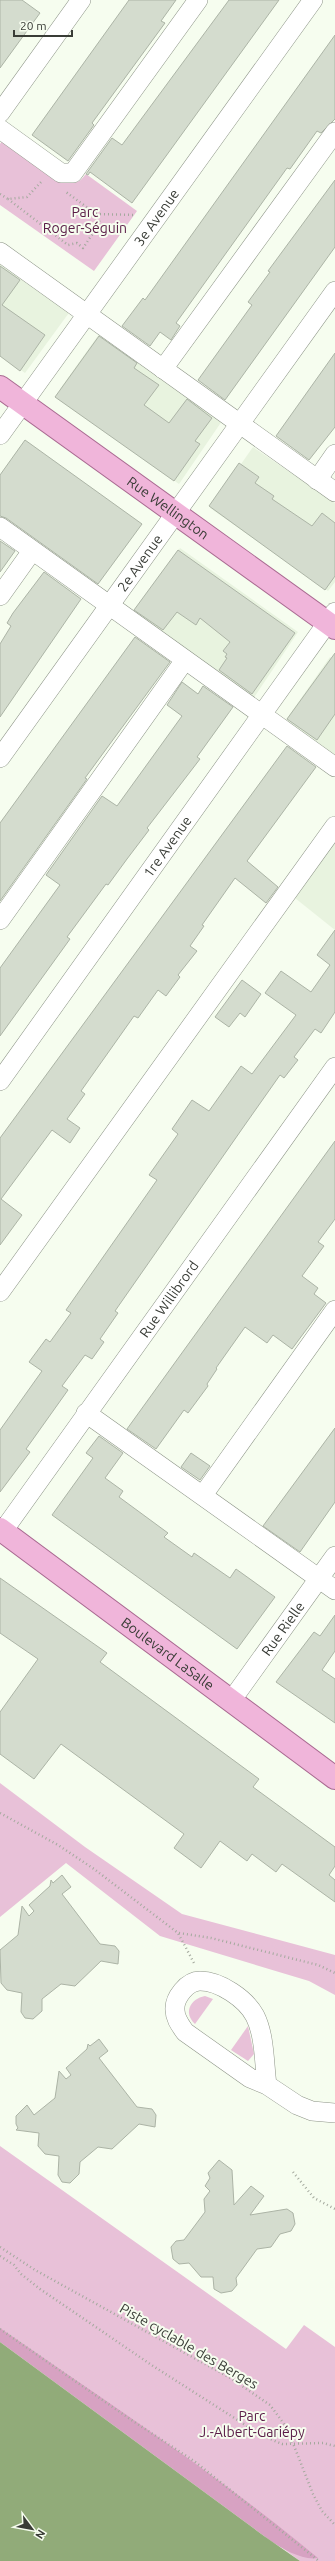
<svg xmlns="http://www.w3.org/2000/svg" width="335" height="2561" font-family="Ubuntu,sans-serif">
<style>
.built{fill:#e8f3df}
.green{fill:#e8c1d8}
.forest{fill:#d7a2c2}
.water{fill:#91ab79}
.building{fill:#d4dcce;stroke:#acb4a6}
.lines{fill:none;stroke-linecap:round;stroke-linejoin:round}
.minor-casing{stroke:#8d9487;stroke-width:20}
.major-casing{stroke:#a96a91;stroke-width:24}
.path{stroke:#a4a99e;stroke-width:2.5;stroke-dasharray:1 3;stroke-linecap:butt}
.minor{stroke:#fff;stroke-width:19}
.major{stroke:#f0b5da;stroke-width:22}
.labels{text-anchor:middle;stroke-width:4;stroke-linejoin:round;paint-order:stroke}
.park-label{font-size:14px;fill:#5a1c47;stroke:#f6fdef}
.street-label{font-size:14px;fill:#393c36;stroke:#f6fdef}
</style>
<rect width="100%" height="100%" fill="#f6fdef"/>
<g class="built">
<path d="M0,257l71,53 -46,63 -25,-18z"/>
<path d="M102,330l122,88 -45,66 -121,-86 5,-7 -3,-2z"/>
<path d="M253,447l82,56v79l-7,9 -118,-83z"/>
<path d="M180,548l118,84 -47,70 -119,-87z"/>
<path d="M330,657l5,4v100l-52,-37z"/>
<path d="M335,842v88l-40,-32z"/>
</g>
<g class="green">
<path d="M4,138l64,44c10,2 12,-1 18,-8l51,37 -43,60 -94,-66v-61z"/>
<path d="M0,1783l85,64 97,67 153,41v40l-26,-14 -149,-45 -94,-73 -66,54z"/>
<path d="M205,1996l8,3 -18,25c-12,-11 -5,-25 10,-28z"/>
<path d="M248,2026l6,28 -6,7 -17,-11z"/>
<path d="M0,2146l286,203 18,-24 31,22v214h-35l-300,-220z"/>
</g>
<path class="forest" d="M0,2328c107,74 217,146 318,230 -17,3 -41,-12 -54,-22l-264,-194z"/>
<path class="water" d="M0,2342l264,194 36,25h-300z"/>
<g class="building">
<path d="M0,0h22l18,13 -40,55z"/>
<path d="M129,0h47l-15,21 4,2 -73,100 2,2 -26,36 -36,-26z"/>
<path d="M229,0h50l-147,203 -42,-31 -2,3 -2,-1 26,-36 10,7z"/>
<path d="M335,35v84l-14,14 -4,-2 -27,38 -3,-1 -111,155 4,3 -9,14 -11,-8 -10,14 -28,-20 21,-28 2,2z"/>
<path d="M335,180v67l-110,153 -27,-20 54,-75 -4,-3 22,-30 -2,-1z"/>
<path d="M0,266l20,14 -18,25 43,30 -25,36 -20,-15z"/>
<path d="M99,336l38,27 -3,5 25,17 -15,20 25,18 18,-24 25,19 -17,23 5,3 -26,37 -119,-84z"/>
<path d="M335,353v74l-26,33 -33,-24z"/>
<path d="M25,440l117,84 -44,60 -92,-66 -6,-2v-41z"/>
<path d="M239,463l20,14 -4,6 19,13 -2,3 40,27 10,-13 13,10v53l-10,14 -116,-84z"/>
<path d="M0,541l15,10 -15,21z"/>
<path d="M178,550l117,83 -43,61 -33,-24 8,-12 -2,-1 2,-3 -4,-3 7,-9 -30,-24 -4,7 -19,-13 -14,18 -29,-20z"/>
<path d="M44,572l37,27 -81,118v-73l11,-18 -4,-3 6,-10z"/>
<path d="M135,637l35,25 -85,116 2,1 -87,122v-78z"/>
<path d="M335,653v61l-18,26 -30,-21z"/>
<path d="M182,682l16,12 5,-8 30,21 -36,50 3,2 -53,69 2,2 -22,29 -19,26 -2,-1 -39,53 3,2 -70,97v-68l60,-83 -14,-10 56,-79 15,10 65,-90 -15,-11z"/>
<path d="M287,746l29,21 -69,94 31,26 -12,16 -31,-25 -33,47 2,1 -14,20 7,5 -19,24 2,2 -14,19 -8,-6 -20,28 -4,-2 -53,75 4,3 -18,25 13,9 -10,15 -18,-13 -51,69 21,16 -22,30v-107z"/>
<path d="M335,930v82l-14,21 -6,-4 -21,28 4,3 -14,18 -4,-3 -38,54 -127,182 3,2 -18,26 4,3 -12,17 -7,-4 -23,31 6,4 -42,59 4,3 -30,40v-62l42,-59 -13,-9 17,-23 4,3 21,-29 -5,-3 91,-130 -8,-5 29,-41 -6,-5 20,-29 17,11 32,-45 11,8 44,-59 -31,-22 16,-22 30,21 19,-27 -13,-10z"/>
<path d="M242,980l19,14 -16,23 -5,-4 -11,14 -14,-10z"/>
<path d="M335,1141v78l-17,23 6,4 -22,30 16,12 -4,6 12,9 -34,46 -19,-14 -6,8 -22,-16 -29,41 1,1 -10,15 1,2 -20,27 -4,-3 -28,39 -29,-20z"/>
<path d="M335,1428v74l-35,50 -37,-26z"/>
<path d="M99,1436l24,17 -18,25 18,13 -4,6 49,36 -4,4 28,20 2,-4 36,25 6,-9 39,28 -38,52 -185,-134 41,-57 -7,-5z"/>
<path d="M191,1453l19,13 -10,14 -19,-13z"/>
<path d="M0,1578l107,75 -7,9 159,117 -6,8 82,60v19l-6,9 6,5v22l-53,-38 -6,8 -24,-18 -5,7 -27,-20 -19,27 -27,-20 10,-14 -123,-90 -27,35 -34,-25v-42l38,-53 -38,-26z"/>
<path d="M335,1615v36l-13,19 13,9v44l-59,-41 38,-50 6,4z"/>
<path d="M62,1875l9,12 -9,7 38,50 15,2 4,5 -1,13 -17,-3 -26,25 -14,-2 -19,15v12l-9,8 -8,-1 -4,-6 1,-19 -15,-3 -6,-7 -1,-33 18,-15 4,-29 7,10 5,-5 -5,-6 21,-19 1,-6 2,3z"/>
<path d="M99,2039l9,12 -9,7 38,49 15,2 4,6 -1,12 -16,-3 -27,25 -14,-2 -18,15 -1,12 -9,9 -8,-1 -4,-7 1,-19 -14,-2 -7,-8 1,-13 -23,-3 2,-2 -2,-4v-8l11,-11 7,10 21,-17 4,-27 7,8 5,-4 -5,-7 21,-19 1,-5 2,2z"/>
<path d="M219,2160l13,10 2,35 17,-19 13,10 -14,19 37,-6 6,4 2,11 -4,7 -11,3 -9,13 -14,2 -21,29 1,7 -5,6 -11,2 -7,-4 -1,-12h-12l-12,-14 -10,1 -6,-5 -2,-12 5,-6 8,-1 21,-28 -1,-13 6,-8 -5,-5 5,-8 -2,-5z"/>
</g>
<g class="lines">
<g class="minor-casing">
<g id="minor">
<path d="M0,113l81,-113"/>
<path d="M0,129l61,44h12l125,-173"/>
<path d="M0,252l335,240"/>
<path d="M163,369l172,-237"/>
<path id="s1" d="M0,435l313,-435"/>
<path d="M317,480l18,-26"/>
<path d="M0,527l335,240"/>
<path d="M0,596l32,-45"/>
<path id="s2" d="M0,758l335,-467"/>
<path d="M0,920l185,-260"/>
<path id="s3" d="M0,1081l335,-469"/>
<path d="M0,1292l335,-466"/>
<path d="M86,1413l249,177"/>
<path d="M203,1495l132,-185"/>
<path id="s4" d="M3,1531l332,-464"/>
<path id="s5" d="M231,1701l104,-145"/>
<path d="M267,2085c-3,-22 -2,-49 -12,-69 -9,-17 -35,-35 -55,-35 -13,0 -26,17 -25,29 0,9 6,16 10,22l65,46 17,7 30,20 15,6 23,2"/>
</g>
</g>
<g class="major-casing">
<g id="major">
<path id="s6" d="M0,387l335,241"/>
<path id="s7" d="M0,1529l335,249"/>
</g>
</g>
<g class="path">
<path d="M0,194l8,5 19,-2 15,-16"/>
<path d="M8,199l60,46 9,-2 6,5 17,-25 -4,-9 -30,-22"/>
<path d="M96,214l40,1"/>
<path d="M0,1813l58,32 36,24 84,64 16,30"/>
<path d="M179,1933l32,5 107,27 17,8"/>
<path d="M293,2172l21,26 21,11"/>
<path d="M0,2247l35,23 197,109 38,26 17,23 26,66 9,17 13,14"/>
<path d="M0,2256l14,9 7,9 19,15 113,77 108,69 21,9 41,-1 12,3"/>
<path d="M0,2329l130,90 64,42 125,100"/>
</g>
<use href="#minor" class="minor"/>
<use href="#major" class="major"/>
</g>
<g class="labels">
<g class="park-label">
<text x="85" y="217">Parc<tspan x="85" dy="16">Roger-Séguin</tspan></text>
<text x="252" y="2421">Parc<tspan x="252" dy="16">J.-Albert-Gariépy</tspan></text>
</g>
<g class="street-label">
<text dy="5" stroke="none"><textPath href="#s1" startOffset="268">3e Avenue</textPath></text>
<text dy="5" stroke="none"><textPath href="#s6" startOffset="207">Rue Wellington</textPath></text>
<text dy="5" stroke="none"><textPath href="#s2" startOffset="240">2e Avenue</textPath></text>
<text dy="5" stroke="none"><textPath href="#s3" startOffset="288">1re Avenue</textPath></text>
<text dy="5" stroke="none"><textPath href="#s4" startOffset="285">Rue Willibrord</textPath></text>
<text dy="5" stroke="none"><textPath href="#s5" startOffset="89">Rue Rielle</textPath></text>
<text dy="5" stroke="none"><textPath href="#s7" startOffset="209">Boulevard LaSalle</textPath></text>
<text transform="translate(189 2346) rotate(30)" y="5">Piste cyclable des Berges</text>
</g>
</g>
<g transform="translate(32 2529) rotate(122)" stroke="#f6fdef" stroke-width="3" paint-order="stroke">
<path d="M0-3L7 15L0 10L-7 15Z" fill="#393c36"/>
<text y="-6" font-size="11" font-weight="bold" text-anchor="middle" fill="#393c36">N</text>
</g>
<path d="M14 30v6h58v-6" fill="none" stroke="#393c36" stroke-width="2"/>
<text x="20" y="30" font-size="12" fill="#393c36" stroke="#f6fdef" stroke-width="3" paint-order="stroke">20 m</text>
</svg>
